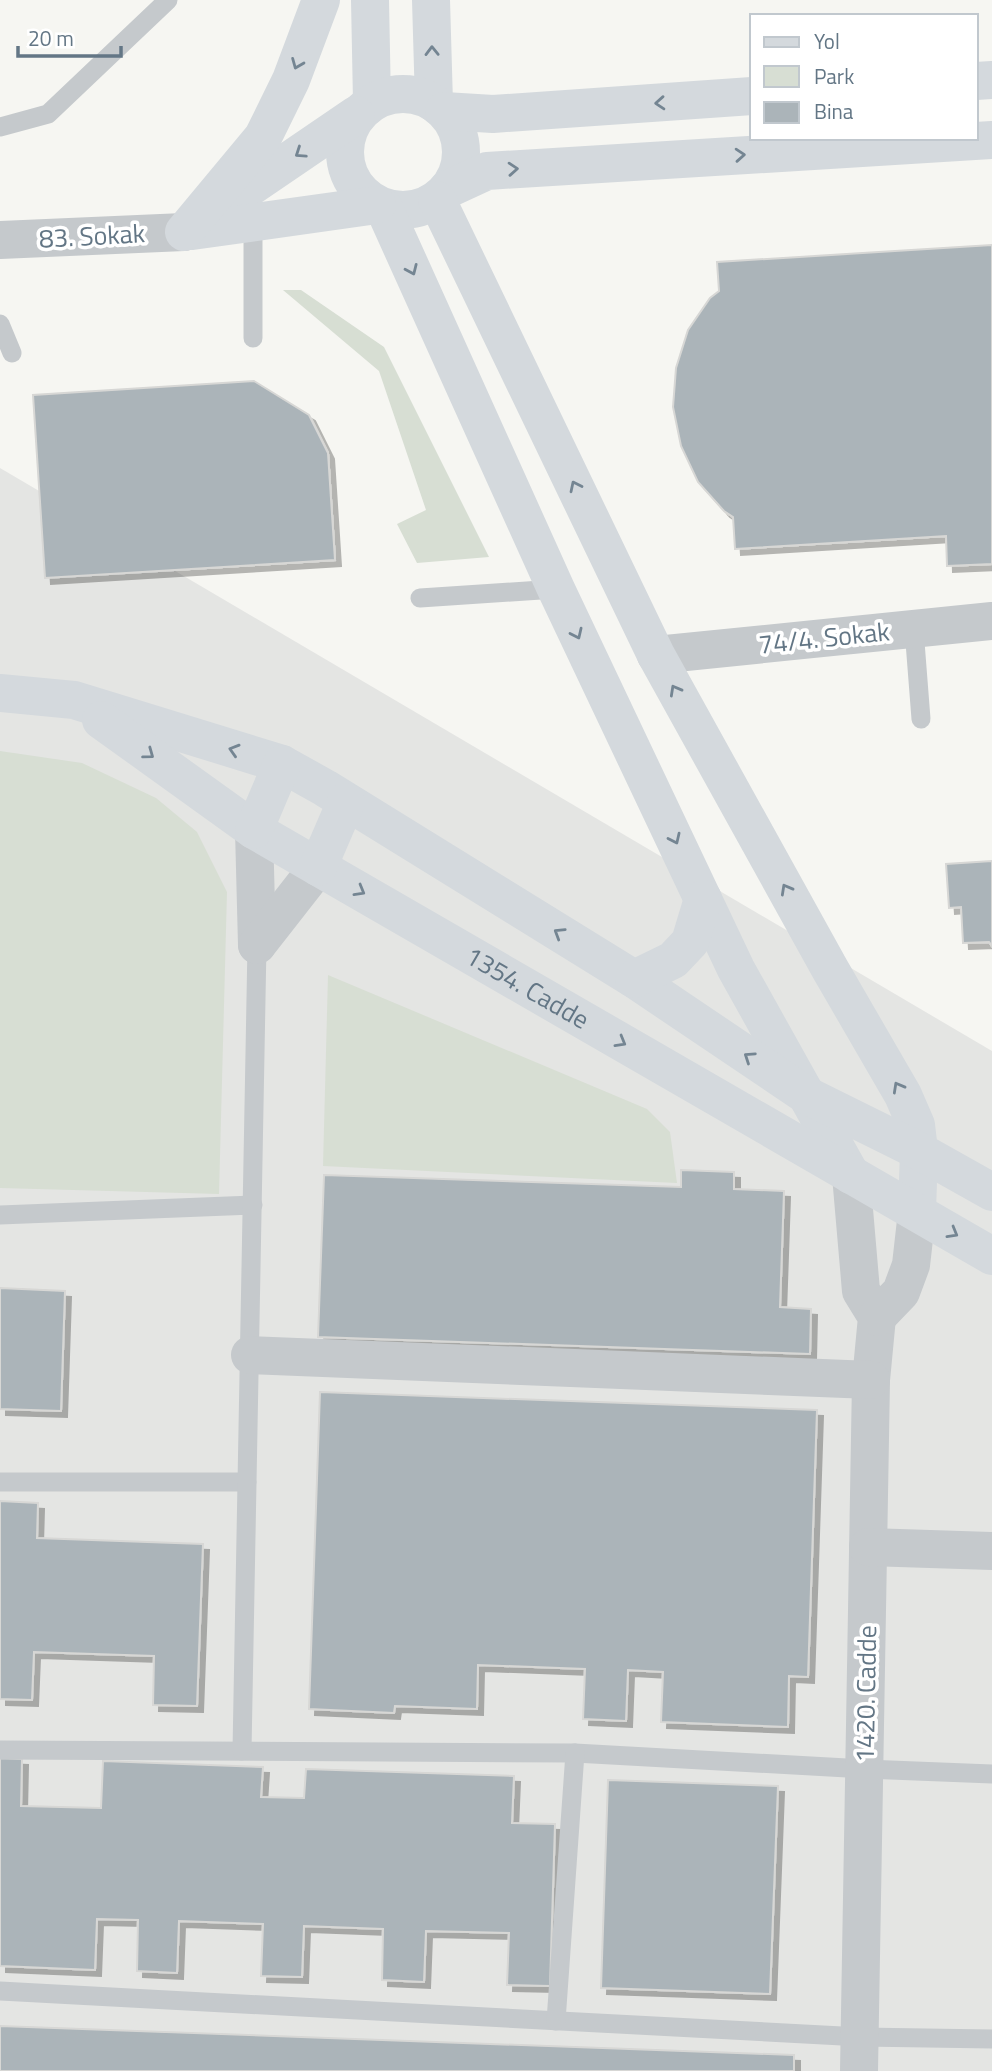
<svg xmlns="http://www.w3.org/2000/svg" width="992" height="2071" font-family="'Titillium Web',sans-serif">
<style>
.built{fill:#e4e5e3}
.green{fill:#d7ded3}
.building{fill:#abb4b9;stroke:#d7d7d5;stroke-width:2;filter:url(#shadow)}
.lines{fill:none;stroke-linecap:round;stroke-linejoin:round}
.service{stroke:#c5c9cc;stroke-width:19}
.minor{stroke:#c5c9cc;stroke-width:38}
.tertiary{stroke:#c5c9cc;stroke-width:38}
.secondary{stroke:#d4d9dd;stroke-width:38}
.oneway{stroke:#748592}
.labels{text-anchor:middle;stroke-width:7;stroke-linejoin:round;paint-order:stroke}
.street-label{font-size:26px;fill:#637685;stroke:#fff}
</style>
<defs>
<filter id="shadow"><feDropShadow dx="6" dy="6" stdDeviation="0" flood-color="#0004"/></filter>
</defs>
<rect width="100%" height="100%" fill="#f6f6f2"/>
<path class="built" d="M0,468l992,583v1020h-992z"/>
<g class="green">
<path d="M283,290h18l83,57 105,210 -72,6 -20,-39 29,-14 -47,-139z"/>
<path d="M0,751l82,12 74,35 41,34 30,60 -8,302 -219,-6z"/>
<path d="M328,975l319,134 23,23 7,51 -354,-17z"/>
</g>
<g class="building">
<path d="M992,245v319l-45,2 -1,-30 -211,13 -2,-32 -9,-6 -26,-29 -17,-36 -8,-39 3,-39 12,-38 22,-32 9,-7 -2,-29z"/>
<path d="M254,381l55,34 19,38 7,107 -290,18 -12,-183z"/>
<path d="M992,861v85l-3,-4 -26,1 -2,-36 -12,1 -3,-44z"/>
<path d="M681,1170l53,2v17l50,2 -4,116 31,2 -1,45 -492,-17 6,-162 357,12z"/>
<path d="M0,1288l65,3 -4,120 -61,-2z"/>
<path d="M320,1392l497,18 -9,267 -19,-1 -1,51 -127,-5 2,-50 -35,-2 -2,51 -43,-2 2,-50 -107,-4 -1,44 -82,-3 -1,7 -85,-4z"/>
<path d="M0,1501l38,2 -1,35 166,6 -6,162 -44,-1 1,-49 -120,-4 -2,48 -32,-1z"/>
<path d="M0,1758l22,1 -1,47 80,2 2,-47 160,6 -2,30 43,1 2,-29 208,7 -2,47 43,1 -5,162 -43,-1 2,-52 -83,-2 -2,51 -42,-2 1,-51 -79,-3 -2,51 -41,-1 2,-52 -84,-3 -2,52 -40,-2 1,-51 -41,-1 -2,51 -95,-4z"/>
<path d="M608,1780l170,6 -8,208 -169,-6z"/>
<path d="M0,2026l794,29v16h-794z"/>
</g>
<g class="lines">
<g class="service">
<path d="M0,127l48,-13 120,-114"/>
<path d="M253,223v115"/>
<path d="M0,324l12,29"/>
<path d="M420,598l136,-9"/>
<path d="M914,629l7,90"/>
<path d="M0,1215l253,-10"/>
<path d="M0,1482h247"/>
<path d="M0,1750l575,3 290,16 127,5"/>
<path d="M242,1751l15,-806"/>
<path d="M0,1991l861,46 131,2"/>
<path d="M556,2021l19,-268"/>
</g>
<g class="minor">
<path d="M0,240l184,-8"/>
<path d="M851,1175l10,116 16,26 -6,63 -12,691"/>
<path d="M877,1317l24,-25 10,-27 6,-53"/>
<path d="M250,1355l621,25"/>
<path d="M868,1547l124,4"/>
</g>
<g class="tertiary">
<path d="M656,655l336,-34"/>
<path d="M254,830l3,115"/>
<path d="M257,945l61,-78"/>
</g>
<g class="secondary">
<path d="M370,0l2,102"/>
<path d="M431,0l3,103"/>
<path d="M976,81l16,-1"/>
<circle cx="403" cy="152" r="58"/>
<path d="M444,111l49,3 259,-18"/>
<path d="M448,189l39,-18 505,-31"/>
<path d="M437,200l219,455 174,314 73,126 13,30 3,26 -2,61"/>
<path d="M221,207l135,-92"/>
<path d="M384,208l172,381 180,380 115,206"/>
<path d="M192,231l185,-26"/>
<path d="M184,232l79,-95 28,-57 30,-80"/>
<path d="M0,693l74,7 208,64 43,24 309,191 172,116 113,56 73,41"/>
<path id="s1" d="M101,720l153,110 738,426"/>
<path d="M254,830l28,-66"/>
<path d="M318,867l28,-65"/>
<path d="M634,979l39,-19 17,-18 13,-43"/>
</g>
</g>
<defs><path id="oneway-chevron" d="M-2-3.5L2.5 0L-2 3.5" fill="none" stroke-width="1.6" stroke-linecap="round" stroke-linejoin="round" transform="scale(1.75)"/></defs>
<g class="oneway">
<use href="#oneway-chevron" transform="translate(432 51) rotate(-91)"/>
<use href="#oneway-chevron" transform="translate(297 64) rotate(112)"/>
<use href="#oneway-chevron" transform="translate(660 103) rotate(176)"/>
<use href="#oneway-chevron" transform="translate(300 153) rotate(146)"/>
<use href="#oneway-chevron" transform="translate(740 155) rotate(-4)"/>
<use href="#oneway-chevron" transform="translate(513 169) rotate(-4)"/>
<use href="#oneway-chevron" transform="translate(412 270) rotate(66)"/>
<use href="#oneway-chevron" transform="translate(575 486) rotate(-116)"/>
<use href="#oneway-chevron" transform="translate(577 634) rotate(65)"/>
<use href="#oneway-chevron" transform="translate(675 690) rotate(-119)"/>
<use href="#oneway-chevron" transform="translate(234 750) rotate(-163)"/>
<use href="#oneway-chevron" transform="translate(149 754) rotate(36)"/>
<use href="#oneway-chevron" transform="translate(675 839) rotate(65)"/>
<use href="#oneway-chevron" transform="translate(786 889) rotate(-119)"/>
<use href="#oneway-chevron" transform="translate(360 891) rotate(30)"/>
<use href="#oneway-chevron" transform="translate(559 933) rotate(-148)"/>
<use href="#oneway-chevron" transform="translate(621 1042) rotate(30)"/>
<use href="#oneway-chevron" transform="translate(749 1057) rotate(-146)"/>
<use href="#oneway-chevron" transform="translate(898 1087) rotate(-119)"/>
<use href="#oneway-chevron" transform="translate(953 1233) rotate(30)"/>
</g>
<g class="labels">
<g class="street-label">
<text transform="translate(92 236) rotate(-3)" y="9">83. Sokak</text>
<text transform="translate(824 638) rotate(-6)" y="9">74/4. Sokak</text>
<text dy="9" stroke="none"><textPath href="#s1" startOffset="504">1354. Cadde</textPath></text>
<text transform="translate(866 1694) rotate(-89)" y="9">1420. Cadde</text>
</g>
</g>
<rect x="750" y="14" width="228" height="126" fill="#ffffff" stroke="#c1c8ce" stroke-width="2"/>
<rect x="764" y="37" width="35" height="10" fill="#d4d9dd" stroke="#c1c8ce" stroke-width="2"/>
<text x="814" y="49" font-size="21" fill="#637685">Yol</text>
<rect x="764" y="66" width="35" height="21" fill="#d7ded3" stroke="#c1c8ce" stroke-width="2"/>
<text x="814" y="84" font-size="21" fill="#637685">Park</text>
<rect x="764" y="102" width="35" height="21" fill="#abb4b9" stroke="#c1c8ce" stroke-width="2"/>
<text x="814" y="119" font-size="21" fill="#637685">Bina</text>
<path d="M18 46v10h103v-10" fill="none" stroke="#637685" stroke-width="3.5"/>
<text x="28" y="46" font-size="21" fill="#637685" stroke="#ffffff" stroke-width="5" paint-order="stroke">20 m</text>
</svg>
